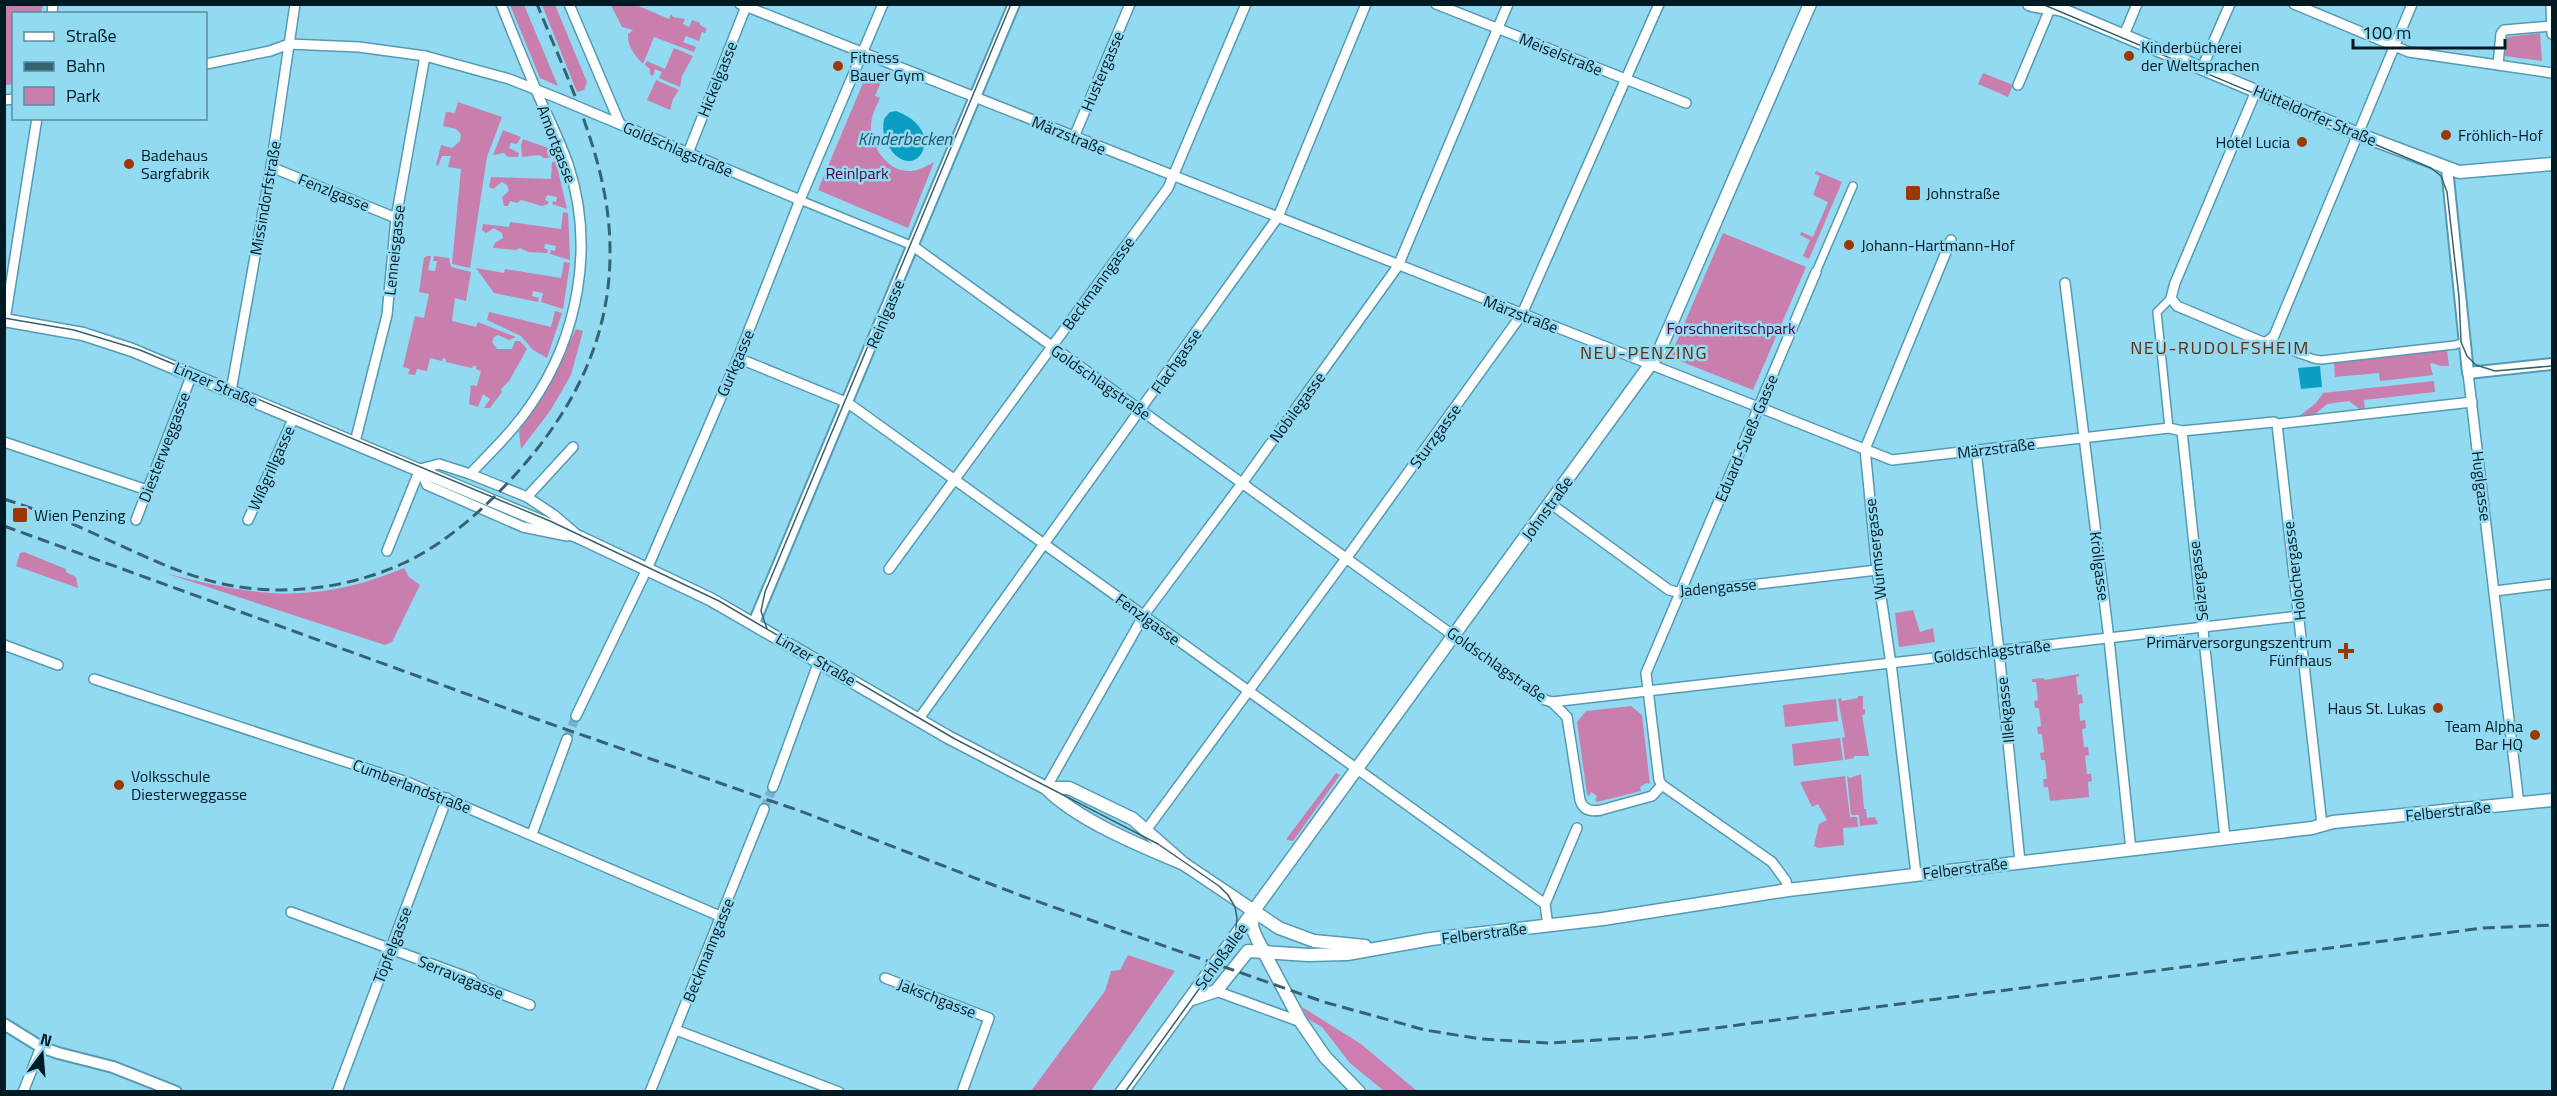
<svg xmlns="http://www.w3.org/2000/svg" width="2557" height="1096" font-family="'Titillium Web',sans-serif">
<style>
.green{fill:#c97fad}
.forest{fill:#ce7db0}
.water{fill:#0b9ec3}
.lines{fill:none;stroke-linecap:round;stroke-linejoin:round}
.minor-tunnel{stroke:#75b3c9;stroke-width:9;stroke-dasharray:9 4.5;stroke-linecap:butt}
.pedestrian-casing{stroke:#549ab2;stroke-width:10}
.minor-casing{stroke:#549ab2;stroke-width:12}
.tertiary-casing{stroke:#549ab2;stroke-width:14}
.secondary-casing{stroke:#549ab2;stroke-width:15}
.pedestrian{stroke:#fff;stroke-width:7}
.minor{stroke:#fff;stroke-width:9}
.tertiary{stroke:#fff;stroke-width:10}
.secondary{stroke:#fff;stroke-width:12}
.tram{stroke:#376271;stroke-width:1.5}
.rail{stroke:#376271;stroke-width:3;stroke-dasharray:12 6;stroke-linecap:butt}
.minor-bridge-casing{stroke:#549ab2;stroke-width:12;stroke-linecap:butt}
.minor-bridge{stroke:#fff;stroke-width:9}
.poi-dot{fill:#9b3800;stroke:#92d9f2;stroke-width:2}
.labels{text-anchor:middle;stroke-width:5;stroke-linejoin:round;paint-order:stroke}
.poi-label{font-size:16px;fill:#001a23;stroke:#92d9f2;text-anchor:start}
.street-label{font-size:16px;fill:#001a23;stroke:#92d9f2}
.park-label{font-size:16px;fill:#50053c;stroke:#92d9f2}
.water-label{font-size:18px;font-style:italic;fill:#275869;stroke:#92d9f2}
.neighbourhood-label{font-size:18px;letter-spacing:1.5px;fill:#6a2a0c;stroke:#92d9f2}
</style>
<rect width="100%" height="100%" fill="#92d9f2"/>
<g class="green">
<path d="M4,5h39l-2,8 -27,1 -1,70 -8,1z"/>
<path d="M510,5h14l34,81 -18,-8z"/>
<path d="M542,5h13l32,77 -3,8 -7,2z"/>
<path d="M611,5h25l33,14 2,-5 2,3 12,2 -2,5 6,3 3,-7 8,3v2l7,4 -2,4 -3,-1 -3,9 -13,-5 -3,6 13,5 -2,5 -40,-15 -11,27c-8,-8 -16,-19 -15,-30l5,-4 -11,-3z"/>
<path d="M2540,33l2,28 -37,-5 2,-19z"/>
<path d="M674,48l19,8 -11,20 -2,11 -21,-9 3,-6 -7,-3 -2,7 -3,-2v-5l-5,-4 2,-4 18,8z"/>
<path d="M868,71l15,6 -8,19 5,2c-4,9 -9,18 -9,28 0,21 17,47 41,45 7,-1 15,-5 22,-9l-26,66 -90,-38z"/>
<path d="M1983,73l30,12 -5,12 -30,-13z"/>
<path d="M656,80l23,10 -6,9 -3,11 -23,-10z"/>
<path d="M458,102l44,15 -15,40 -17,111 -18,-4 9,-95 -13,-2 3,-11h-9l-4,10 -2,-1 5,-20 11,3 8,-7 1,-7 -5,-5 -13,-3 3,-14 9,1z"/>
<path d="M503,130l18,7 -4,7 -6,-1 -2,5 10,5 -1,4h-10l-4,-4 -11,2z"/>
<path d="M523,139l28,10 3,9h-10l-5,-3 -17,2 -1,-12z"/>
<path d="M552,162h4l11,47 -15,-5 1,-3 3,1 1,-5 -10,-2 -2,5 4,2 -1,2 -6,2 -21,-6 -4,3 -7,-2 -2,5h-4l-2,-9 7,-6 -2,-6 -5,-3 -9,7 -4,-2 2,-10 60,2z"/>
<path d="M1816,171l26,11 -33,77 -6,-3 7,-16 -10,-5 1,-3 12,5 15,-35 -15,-7 7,-19 -5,-2z"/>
<path d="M563,212l5,1 2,47 -20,-6 1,-4 4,1 1,-5 -11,-2 -1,4 4,2 -1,3 -19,-1 -8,-4 -4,2 -23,-2 2,-5 8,-5 -1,-5 -8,-5 -8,5 -4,-3 1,-6 26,3 1,-5 51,7z"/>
<path d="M1723,233l83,34 -53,123 -83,-33z"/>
<path d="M427,256h4l-3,14 7,1 2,-10h-4l1,-5 15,2 2,9 20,5 -5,29 -11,-3 -3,23 24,6 2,-5 38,15 -7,3 -11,-5 -4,2 -2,5 5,7h15l3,-8h5l7,8 -18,32 -8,8 1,3 -12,16h-6l6,-9 -7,-5 -5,13 -9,-3 2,-19 6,1 4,-15 -5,-2v-3h-3l-1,2 -26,-6v-3l-3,-1 -1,3 -12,-3 -3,13 -10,-2 -2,6 -7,-1 2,-5 -7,-2 12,-51 9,2 5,-24 -10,-2 5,-34z"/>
<path d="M564,262l6,1 -7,46 -22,-7 2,-9 -10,-2 -1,5 7,2 -1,4 -44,-9 -18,-25 28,5 1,-4 56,9z"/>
<path d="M555,311l7,2 -15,45 -14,-8 -12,-14 -34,-16 2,-8 62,15z"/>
<path d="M576,329l7,2 -12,44 -21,36 -29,38 -2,-18 29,-44z"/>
<path d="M2447,350l2,16h-8l-9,-3 -2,1 3,11 -53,6 -1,-8 -44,4 -1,-14z"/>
<path d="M2434,381l1,11 -71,8 1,10 -3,1 -13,-10 -22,3 -14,12 -15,1 18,-14 7,-10z"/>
<path d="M24,552l42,17v3l10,5 2,11 -62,-22 4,-13z"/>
<path d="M404,568l5,9 11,8 -28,57 -7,3 -220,-72c91,24 150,32 239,-5z"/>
<path d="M1913,610l7,22 13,-4 2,14 -36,5 -4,-34z"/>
<path d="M2079,674v2l-3,1 2,18 4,-1 1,9 -4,1 1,17 5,-1 1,8 -4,1 2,18h4l1,8 -4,1 2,18h4l1,7 -4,1 1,15 -39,4 -2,-14h-4l-1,-8h4l-2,-19h-4l-1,-7 4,-1 -2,-18h-4l-1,-7 4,-1 -2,-18h-4l-1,-7 4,-1 -2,-18h-4v-3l12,-1v2z"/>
<path d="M1858,696h5v13h2v5l-3,1 7,41h-15v2l-9,2 -3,-22 3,-1 -7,-38 3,-1 1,3 16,-3z"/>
<path d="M1836,699l2,22 -53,6 -2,-22z"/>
<path d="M1631,706l11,9 8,69 -4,-1 -6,4 1,4 -44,11 -2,-2 2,-4 -6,-4 -2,4 -2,-2 -10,-72 9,-11z"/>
<path d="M1840,738l3,22 -49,6 -2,-22z"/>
<path d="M1336,773l4,2 -47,66 -6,-1v-2z"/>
<path d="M1861,774l3,35h2l1,9 8,-1 3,7 -18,2 -1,-11h-8l-4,-39 3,2z"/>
<path d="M1845,776l5,41h7l1,10 -15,1 1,17 -26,3 -4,-2 5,-22 8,-4 -9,-16 -6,3 -12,-25z"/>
<path d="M1128,955l47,16 -84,120h-60l74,-100 6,-20 9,-1z"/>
</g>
<path class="forest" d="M1302,1007l59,37 56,47h-33l-34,-28 -28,-36 -14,-8z"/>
<g class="water">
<path d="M896,111c55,20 18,76 -7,36 -5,-9 -7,-18 -5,-28l6,-7z"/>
<path d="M2320,366l2,21 -21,2 -3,-21z"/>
</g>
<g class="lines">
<g class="minor-tunnel">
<path d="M567,739l9,-23"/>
<path d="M764,809l9,-22"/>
</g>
<g class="pedestrian-casing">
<g id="pedestrian">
<path d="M800,200l113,46"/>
<path d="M1816,272l37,-86"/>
<path d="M2271,340l1,4 42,15 7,1 134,-15 9,-3"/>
<path d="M2169,428l-12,-116 14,-14"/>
</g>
</g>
<g class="minor-casing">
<g id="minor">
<path d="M569,4l51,120"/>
<path d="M740,4l1152,456 277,-32 13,3 92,-9 3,2 195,-22"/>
<path d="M1436,4l250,99"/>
<path d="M2294,4l115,48 143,21"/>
<path d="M2551,4l1,30"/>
<path d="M52,14l1,-10"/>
<path d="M2124,35l13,-31"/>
<path d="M206,64l64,-13 19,-7 70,3 66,9 84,23 46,18"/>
<path d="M2498,64l3,-30 3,-4 48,-4"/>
<path d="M2202,68l28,-64"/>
<path d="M2018,85l34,-81"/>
<path d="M2256,91l-81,192 -4,15 6,8 88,37 9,-7 138,-332"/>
<path d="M4,100l10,-1"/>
<path d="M593,113l207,87"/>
<path d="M1074,137l56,-133"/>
<path d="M688,153l59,-149"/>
<path d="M271,167l125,51"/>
<path d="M913,246l541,390 91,64 7,2 15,15 13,83c3,10 11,12 21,10l51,-14 10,-11"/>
<path d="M2065,283l44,356 22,211"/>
<path d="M5,320l32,-202"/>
<path d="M738,358l110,45 697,501"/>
<path d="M2468,373l51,431"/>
<path d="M231,391l40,-224 24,-163"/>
<path d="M2277,424l45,401"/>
<path d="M2182,431l43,407"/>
<path d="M4,442l143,48"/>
<path d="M355,442l32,-127 9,-97 29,-162"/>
<path d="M1976,450l23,201 21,211"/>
<path d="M420,469l19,-5 31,10 57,23 27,18 21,18"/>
<path d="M420,469l7,16 96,42 44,9"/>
<path d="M470,474c21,-22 43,-43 60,-68 49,-70 65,-161 38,-242 -8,-23 -19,-45 -29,-67 -13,-31 -26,-62 -38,-93"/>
<path d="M527,497l46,-50"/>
<path d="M1551,504l118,86 13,3 195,-23"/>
<path d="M136,520l56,-146"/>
<path d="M248,520l46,-103"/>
<path d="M387,551l33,-82"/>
<path d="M889,569l279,-381 78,-184"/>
<path d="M2495,591l57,-7"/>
<path d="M4,645l54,20"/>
<path d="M94,679l313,103 315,135"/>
<path d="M1552,702l747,-86"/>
<path d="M576,716l71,-147 91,-211 62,-158 83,-196"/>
<path d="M918,720l360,-503 88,-213"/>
<path d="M1662,785l-3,-5 -13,-107 170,-401"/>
<path d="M1662,785l110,77 14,19 2,9"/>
<path d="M773,787l46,-126"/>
<path d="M1046,788l98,-173 99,-133 155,-216 110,-262"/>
<path d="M1147,829l206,-280 169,-235 137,-310"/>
<path d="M532,834l35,-95"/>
<path d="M1916,874l-24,-203 -15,-101 -12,-121 86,-209"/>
<path d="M291,912l181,67 4,5 54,21"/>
<path d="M1548,926l-3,-22 32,-76"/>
<path d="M885,978l104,40 -27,74"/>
<path d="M1216,991l85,31"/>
<path d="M676,1030l163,62"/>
<path d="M23,1092l18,-45"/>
<path d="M337,1092l110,-294"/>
<path d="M650,1092l114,-283"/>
</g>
</g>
<g class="tertiary-casing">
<g id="tertiary">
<path d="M2447,168l21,205 84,-9"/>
<path d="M754,623l260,-619"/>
<path d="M4,1024l37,23 17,6 55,14 63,25"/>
</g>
</g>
<g class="secondary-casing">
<g id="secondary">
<path d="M2029,4c12,5 23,2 36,7l293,123 101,38 93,-8"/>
<path d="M4,320l79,14 49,16 449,188 129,61 238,138 98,51c31,32 97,59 138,76"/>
<path d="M1046,788h23l64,31 51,45 95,64 35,13 51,5"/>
<path d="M1253,913l-1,14 5,12 44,83 24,35 34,35"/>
<path d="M1189,1000l27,-9 32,-40 60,4 39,-1 84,-15 172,-20 185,-29 524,-62 21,-6 219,-22"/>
<path d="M1122,1092l536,-738 152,-350"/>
</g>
</g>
<use href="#pedestrian" class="pedestrian"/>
<use href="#minor" class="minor"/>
<use href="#tertiary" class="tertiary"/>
<use href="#secondary" class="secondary"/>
<g class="tram">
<path d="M2042,4l389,164 10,8 6,16 12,105 2,45 6,14 9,9 19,6 57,-5"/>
<path d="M4,318l70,12 66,20 410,171 169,80 236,138 203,105 61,42 9,9 7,12 2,11 -2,21 -110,153"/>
<path d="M767,629l-6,-18 4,-19 246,-588"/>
</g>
<g class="rail">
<path d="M4,499c31,10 61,21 91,35 52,23 104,51 162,55 50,4 101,-5 147,-26 36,-17 67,-43 94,-70 67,-68 113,-146 112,-243 0,-86 -41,-167 -73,-246"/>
<path d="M4,526l518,188 278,97 222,85 302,106 101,28 56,9 68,4 97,-6 837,-109 69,-3"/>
</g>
<g class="minor-bridge-casing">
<path id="minor-bridge" d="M555,97l38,16"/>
</g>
<use href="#minor-bridge" class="minor-bridge"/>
</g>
<g class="poi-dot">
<circle cx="2129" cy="56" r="6"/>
<circle cx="838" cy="66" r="6"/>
<circle cx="2446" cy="135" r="6"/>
<circle cx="2302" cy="142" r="6"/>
<circle cx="129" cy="164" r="6"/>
<rect x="1905" y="185" width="16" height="16" rx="3"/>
<circle cx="1849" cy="245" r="6"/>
<rect x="12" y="507" width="16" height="16" rx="3"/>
<path d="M2343 642h6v6h6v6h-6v6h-6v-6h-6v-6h6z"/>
<circle cx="2438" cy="708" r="6"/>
<circle cx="2535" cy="735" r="6"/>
<circle cx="119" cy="785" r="6"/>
</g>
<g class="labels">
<g class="poi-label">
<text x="2141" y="53">Kinderbücherei<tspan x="2141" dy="18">der Weltsprachen</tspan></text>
<text x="850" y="63">Fitness<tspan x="850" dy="18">Bauer Gym</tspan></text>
<text x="2458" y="141">Fröhlich-Hof</text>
<text x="2290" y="148" text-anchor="end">Hotel Lucia</text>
<text x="141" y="161">Badehaus<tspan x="141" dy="18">Sargfabrik</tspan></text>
<text x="1926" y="199">Johnstraße</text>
<text x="1861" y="251">Johann-Hartmann-Hof</text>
<text x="34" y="521">Wien Penzing</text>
<text x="2332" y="648" text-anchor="end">Primärversorgungszentrum<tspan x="2332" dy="18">Fünfhaus</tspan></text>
<text x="2426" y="714" text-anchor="end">Haus St. Lukas</text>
<text x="2523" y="732" text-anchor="end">Team Alpha<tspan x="2523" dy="18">Bar HQ</tspan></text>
<text x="131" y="782">Volksschule<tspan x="131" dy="18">Diesterweggasse</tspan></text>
</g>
<g class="street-label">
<text transform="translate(1561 54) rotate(22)" y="6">Meiselstraße</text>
<text transform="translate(1102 71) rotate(-67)" y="6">Hustergasse</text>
<text transform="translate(717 79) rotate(-68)" y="6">Hickelgasse</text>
<text transform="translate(2315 115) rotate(23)" y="6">Hütteldorfer Straße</text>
<text transform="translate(1069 135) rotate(22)" y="6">Märzstraße</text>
<text transform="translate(557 144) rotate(69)" y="6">Amortgasse</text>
<text transform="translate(678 149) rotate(23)" y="6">Goldschlagstraße</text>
<text transform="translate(334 192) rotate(22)" y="6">Fenzlgasse</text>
<text transform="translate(265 198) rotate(-80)" y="6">Missindorfstraße</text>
<text transform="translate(394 250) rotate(-84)" y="6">Lenneisgasse</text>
<text transform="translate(1098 283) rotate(-54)" y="6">Beckmanngasse</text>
<text transform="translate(885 314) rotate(-67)" y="6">Reinlgasse</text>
<text transform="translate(1521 314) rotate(21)" y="6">Märzstraße</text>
<text transform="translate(1176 361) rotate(-55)" y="6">Flachgasse</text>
<text transform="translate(735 363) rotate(-67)" y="6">Gurkgasse</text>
<text transform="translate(1101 382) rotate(35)" y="6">Goldschlagstraße</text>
<text transform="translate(216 384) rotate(23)" y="6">Linzer Straße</text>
<text transform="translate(1297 407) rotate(-54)" y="6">Nobilegasse</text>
<text transform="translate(1435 436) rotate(-54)" y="6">Sturzgasse</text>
<text transform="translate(1746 438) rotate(-67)" y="6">Eduard-Sueß-Gasse</text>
<text transform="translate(164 447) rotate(-69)" y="6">Diesterweggasse</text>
<text transform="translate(1996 448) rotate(-7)" y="6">Märzstraße</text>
<text transform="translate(271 468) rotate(-66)" y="6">Wißgrillgasse</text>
<text transform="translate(2482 486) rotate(83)" y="6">Huglgasse</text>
<text transform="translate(1547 508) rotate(-54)" y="6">Johnstraße</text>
<text transform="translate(1875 549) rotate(-96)" y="6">Wurmsergasse</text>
<text transform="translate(2100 566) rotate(83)" y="6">Kröllgasse</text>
<text transform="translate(2294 571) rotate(-97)" y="6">Holochergasse</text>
<text transform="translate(2198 581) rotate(-96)" y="6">Selzergasse</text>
<text transform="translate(1718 587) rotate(-5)" y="6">Jadengasse</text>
<text transform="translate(1148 619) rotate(36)" y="6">Fenzlgasse</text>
<text transform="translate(1992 651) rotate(-6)" y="6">Goldschlagstraße</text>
<text transform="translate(816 659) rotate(30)" y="6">Linzer Straße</text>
<text transform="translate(1497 664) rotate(35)" y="6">Goldschlagstraße</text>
<text transform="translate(2005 710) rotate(-96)" y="6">Illekgasse</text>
<text transform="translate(412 786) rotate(21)" y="6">Cumberlandstraße</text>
<text transform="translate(2448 811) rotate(-6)" y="6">Felberstraße</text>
<text transform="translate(1965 868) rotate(-7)" y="6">Felberstraße</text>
<text transform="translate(1484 933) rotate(-7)" y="6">Felberstraße</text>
<text transform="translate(392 945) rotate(-69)" y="6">Töpfelgasse</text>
<text transform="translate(708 950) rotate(-68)" y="6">Beckmanngasse</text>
<text transform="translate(1221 956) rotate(-54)" y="6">Schloßallee</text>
<text transform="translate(461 977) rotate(22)" y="6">Serravagasse</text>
<text transform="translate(937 998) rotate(21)" y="6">Jakschgasse</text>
</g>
<g class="park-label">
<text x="857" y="179">Reinlpark</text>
<text x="1731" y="334">Forschneritschpark</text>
</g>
<g class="water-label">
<text x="905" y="145">Kinderbecken</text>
</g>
<g class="neighbourhood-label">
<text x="2220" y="354">NEU-RUDOLFSHEIM</text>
<text x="1644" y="359">NEU-PENZING</text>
</g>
</g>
<rect width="2557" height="1096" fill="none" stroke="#001a23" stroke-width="12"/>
<rect x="12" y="12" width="195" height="108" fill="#92d9f2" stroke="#588d9f" stroke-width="1.5"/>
<rect x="24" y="32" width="30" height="9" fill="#ffffff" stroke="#588d9f" stroke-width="1.5"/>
<text x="66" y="42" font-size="18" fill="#001a23">Straße</text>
<rect x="24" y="62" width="30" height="9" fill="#376271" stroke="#588d9f" stroke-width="1.5"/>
<text x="66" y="72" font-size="18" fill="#001a23">Bahn</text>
<rect x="24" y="87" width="30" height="18" fill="#c97fad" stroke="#588d9f" stroke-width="1.5"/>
<text x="66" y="102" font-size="18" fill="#001a23">Park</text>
<g transform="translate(42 1054) rotate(16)" stroke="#92d9f2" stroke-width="4.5" paint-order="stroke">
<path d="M0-4.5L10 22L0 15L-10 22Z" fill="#001a23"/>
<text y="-9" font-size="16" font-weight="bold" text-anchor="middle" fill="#001a23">N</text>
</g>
<path d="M2353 39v9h152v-9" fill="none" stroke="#001a23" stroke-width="3"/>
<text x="2362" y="39" font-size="18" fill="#001a23" stroke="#92d9f2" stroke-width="4.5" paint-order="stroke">100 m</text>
</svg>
